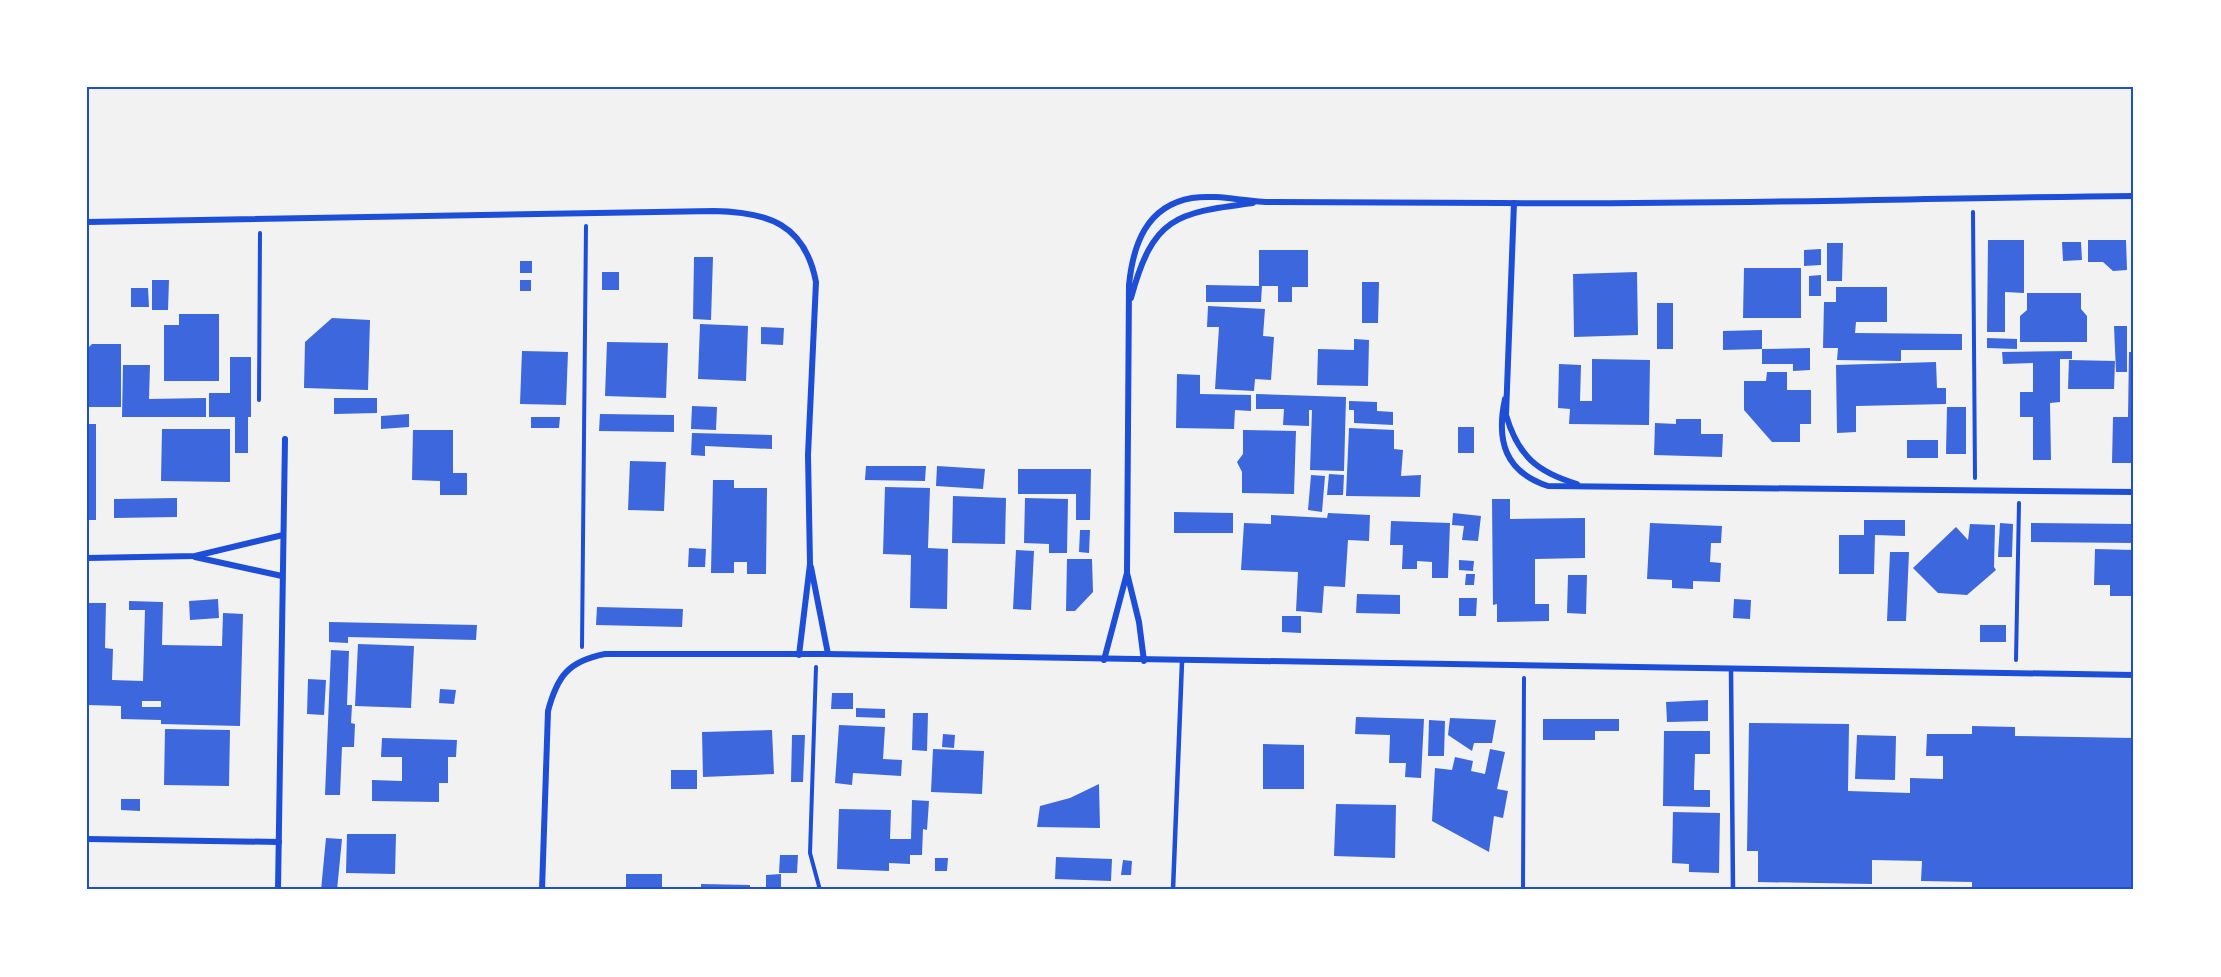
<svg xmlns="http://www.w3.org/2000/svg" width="2221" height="977" font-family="Lora,serif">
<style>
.building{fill:#3d67dc;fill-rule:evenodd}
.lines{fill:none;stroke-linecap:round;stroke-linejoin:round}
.path{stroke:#1d4ed8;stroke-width:4}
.service{stroke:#1d4ed8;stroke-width:4.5}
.minor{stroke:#1d4ed8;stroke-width:6}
.neatline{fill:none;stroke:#1d4ed8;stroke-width:2}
</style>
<rect width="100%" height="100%" fill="#f2f2f2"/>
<g class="building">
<path d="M1988,240h36v53l-19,-1v40h-18z"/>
<path d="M2088,240h38l1,30 -14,1 -10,-9h-15z"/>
<path d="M2062,242h19l1,18 -19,1z"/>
<path d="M1827,243h16l-1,38h-15z"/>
<path d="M1821,249v16l-17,1v-16z"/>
<path d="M1259,250h49v37h-16v15h-14v-16h-16l-1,16h-55v-17l53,1z"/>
<path d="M694,257h19l-2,63 -18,-1z"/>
<rect x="520" y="261" width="12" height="12"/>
<path d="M1744,268h57v50h-58z"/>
<rect x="602" y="272" width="17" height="18"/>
<path d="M1637,272l1,63 -64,2 -1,-63z"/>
<path d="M1821,275v21h-12v-20z"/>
<path d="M152,280h17l-1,30h-16z"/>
<rect x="520" y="280" width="11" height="11"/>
<path d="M1362,282h17l-1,41h-16z"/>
<path d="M1836,287h51v35h-31l-1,11 107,1v16h-61v11l-64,-1 1,-12h-15l1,-46h12z"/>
<path d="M131,288h17l1,19h-18z"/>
<path d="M2027,293h54v16l6,7v26h-67v-26l7,-6z"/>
<rect x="1657" y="303" width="16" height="46"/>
<path d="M1208,306l57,3 -2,27 11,1 -3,43 -16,-1 -1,12 -39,-2 4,-62h-12z"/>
<path d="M179,314h40v67h-55v-56h15z"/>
<path d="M332,318l38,2 -2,70 -64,-2 1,-46z"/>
<path d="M700,324l48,2 -2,55 -48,-2z"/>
<path d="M2114,326h13v46h-11z"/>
<path d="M761,327l23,1 -1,17 -22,-1z"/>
<path d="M1762,330v19l-39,1v-19z"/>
<path d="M1987,338l30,1v10l-30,-1z"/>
<path d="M1354,339l15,1 -1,46 -51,-1 1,-36 36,1z"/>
<path d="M607,342l61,1 -2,55 -61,-2z"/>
<path d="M92,344h29v63h-34v-58z"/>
<path d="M1810,348v22l-17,1v-7h-31v-15z"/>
<path d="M522,351l46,1 -2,53 -46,-1z"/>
<path d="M2072,351v8h-12v43l-10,1 1,57h-18v-43h-13v-25h13v-29l-30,1 -1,-12z"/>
<path d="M2129,352h5v111h-22l1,-46h15z"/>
<path d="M230,357h21v60h-3v36h-13v-36h-26v-24h21z"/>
<path d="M1592,359l58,1 -1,65 -80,-1 1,-15 -12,-1 1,-44 22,1 -1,36h12z"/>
<path d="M2069,360l46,1 -1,28h-46z"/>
<path d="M1936,362l1,26h9v16l-90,2v26l-19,1 -1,-68z"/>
<path d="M123,365h27l-1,34 57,-1v19h-84z"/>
<path d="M1767,372h20v18h24v34h-11v18h-28l-28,-32v-29h22z"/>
<path d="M1177,374l23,1v19l51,1v16l-16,-1 -1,19 -58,-1z"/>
<path d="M1256,394l90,3 -2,74 -34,-1 2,-60h-3v16l-26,-1 1,-16h-28z"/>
<path d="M334,398h43v15l-43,1z"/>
<path d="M1349,401l28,1v9l16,1v13l-39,-2v-13h-5z"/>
<path d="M692,406l25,1 -1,23 -25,-1z"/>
<path d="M1947,407h19v47h-20z"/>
<path d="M409,414v13l-28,2v-13z"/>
<path d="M600,414l74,1v17l-75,-1z"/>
<path d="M531,417h29l-1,11h-28z"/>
<path d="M1676,419h25v15h22l-1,23 -68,-2 1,-32 21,1z"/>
<rect x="87" y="424" width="9" height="96"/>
<rect x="1458" y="427" width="16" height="26"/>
<path d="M1349,428l45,2v19l9,1 -2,26 20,-1 -1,22 -74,-1z"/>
<path d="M162,429h68v53l-69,-1z"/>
<path d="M413,430h40v43h14v22h-27v-14l-28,-1z"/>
<path d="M1243,430l53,1 -2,63 -52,-1v-21l-5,-10 6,-8z"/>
<path d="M692,433l80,2v14l-67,-3v10l-14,-1z"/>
<rect x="1907" y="440" width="31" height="18"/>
<path d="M630,461l36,1 -2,49 -36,-1z"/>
<path d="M866,466h60l-1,15 -60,-1z"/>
<path d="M937,466l48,3 -2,20 -47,-3z"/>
<path d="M1018,469h73l-1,51h-14v-26h-58z"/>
<path d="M1329,474l15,1 -1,20h-16z"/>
<path d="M1311,475l14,1 -3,36 -14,-2z"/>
<path d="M713,480h21v8h33l-1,86h-19v-12h-13v11h-23z"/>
<path d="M885,487l45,1 -2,60 20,1 -1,60 -37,-1 1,-53 -28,-1z"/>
<path d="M953,496l53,2 -1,46 -53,-1z"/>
<path d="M177,498v19l-63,1v-19z"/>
<path d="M1025,498l43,1 -1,54h-18v-9l-25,-1z"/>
<path d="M1492,499h18v20l75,-1v40l-50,1v45h14v17l-52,1v-18l-4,1z"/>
<path d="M1174,512l59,1v20h-59z"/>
<path d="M1328,513l42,2 -1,26 -21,-1 -3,47 -21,-1 -2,27 -26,-2 2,-39 -57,-2 3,-47 27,1v-9l56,3z"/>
<path d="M1453,513l28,3 -3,25 -16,-1 2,-14 -12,-1z"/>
<path d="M1864,520h41v16l-30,-1 -1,39h-35v-39h25z"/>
<path d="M1391,521l59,2 -2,55h-16v-16l-15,-1v8h-15l1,-24h-13z"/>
<path d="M1650,523l72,3 -1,17h-10l-1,19 11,1 -1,19 -27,-1v8l-21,-1v-8l-25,-1z"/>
<path d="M2000,523l13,1 -1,33h-14z"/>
<path d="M2031,523l103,1v19l-103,-1z"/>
<path d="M1970,524l25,1 -1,42 2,3 -29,25 -29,-2 -25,-25 43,-41 12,13z"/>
<path d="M1080,530h10l-1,23 -10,-1z"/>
<path d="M689,548l17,1 -1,18h-17z"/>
<path d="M2095,549l39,1v46h-24v-11h-16z"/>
<path d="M1016,550l18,1 -3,59 -18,-1z"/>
<path d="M1890,552h19l-3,69h-19z"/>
<path d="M1067,559h25l1,33 -18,19h-9z"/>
<path d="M1459,560l15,1 -1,10 -14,-1z"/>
<path d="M1466,574h9l-1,11h-9z"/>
<path d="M1568,575h19l-1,39 -19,-1z"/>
<path d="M1357,594l43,1v19l-44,-1z"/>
<path d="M1459,598h18l-1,18h-17z"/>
<path d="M218,599l1,19 -29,2 -1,-19z"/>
<path d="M1734,599l17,1 -1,19 -17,-1z"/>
<path d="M129,601l34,1 -1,43 60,1 1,-33 20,1 -3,112 -79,-2v-4l-40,-1v-13l-34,-1 2,-102h17l-1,45 8,1 -1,31 31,1 2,-71h-16zM142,701h19v6h-19z"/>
<path d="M597,607l86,2 -1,18 -86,-2z"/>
<path d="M1282,616h19v17l-19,-1z"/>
<path d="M329,622l148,3 -1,15 -128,-3v6l-19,-1z"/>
<rect x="1980" y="625" width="26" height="17"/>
<path d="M358,644l56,2 -3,62 -56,-2z"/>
<path d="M331,650l18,1 -2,54h5l-1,18 4,1 -1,23h-12l-2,48h-15z"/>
<path d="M308,679l18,1 -2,35 -17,-1z"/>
<path d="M440,689l16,1 -2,14 -15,-1z"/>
<path d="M832,693h21v16h-22z"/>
<path d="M1708,700v21l-41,1 -1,-20z"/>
<path d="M856,708l29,1v9l-29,-1z"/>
<path d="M913,713h15l-1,38 -15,-1z"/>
<path d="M1356,717l68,2 -3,59 -16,-1 1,-14h-17l1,-28 -35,-1z"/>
<path d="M1450,718l46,2 -4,23h-18l-2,8 -24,-16z"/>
<path d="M1543,719h76v12h-24v9h-52z"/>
<path d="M1429,720l16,1 -1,35h-16z"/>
<path d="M1749,723l100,1 -1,67 62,2v-15l33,1v-23h-17l1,-22h45v-8l43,1v9l119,2v152h-162v-8l-51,-1 1,-20 -50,-1v24l-114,-2v-31h-11z"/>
<path d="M839,725l46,2 -2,32 19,1 -1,16 -48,-3 -1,12 -17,-2z"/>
<path d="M165,729l65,1 -1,56 -65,-1z"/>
<path d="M772,730l2,44 -71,3 -1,-45z"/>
<path d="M1664,731h46v23h-15l-1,32v4h16v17l-47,-1z"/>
<path d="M943,734l12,1 -1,13 -12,-1z"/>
<path d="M792,735h13l-2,47h-12z"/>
<path d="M1857,735l39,1 -1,44 -40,-1z"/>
<path d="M382,738l75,2 -1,17h-8v26h-9v19l-67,-1v-21l30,1v-24h-21z"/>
<path d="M1263,744l41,1v44h-41z"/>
<path d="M933,749l51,2 -2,43 -51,-2z"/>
<path d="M1490,749l15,3 -8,37 11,2 -5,27 -9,-2 -5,36 -57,-31 3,-53 17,2 3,-13 18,4 -2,10 14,3z"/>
<rect x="671" y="770" width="26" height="19"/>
<path d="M1099,784l1,44 -63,-1 3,-21 30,-8z"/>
<path d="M121,799h19v12l-19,-1z"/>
<path d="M912,800l17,1 -2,29 -4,-1 -1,26h-12v9l-21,-1v8l-52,-2 2,-60 52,1 -1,29h21z"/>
<path d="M1336,804l60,1 -1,53 -61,-2z"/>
<path d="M1673,812l47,1 -1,60 -30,-1v-8l-17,-1z"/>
<path d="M347,834h49l-1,40 -49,-1z"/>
<path d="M326,838l16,1 -5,51h-16z"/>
<path d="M780,855h18l-1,18h-18z"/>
<path d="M1056,857l56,2 -1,22 -56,-2z"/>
<path d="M935,858h13l-1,13h-12z"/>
<path d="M1123,860l9,1 -1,14h-10z"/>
<rect x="626" y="874" width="36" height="16"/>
<path d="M781,874v16h-15v-15z"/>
<path d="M701,884l49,1v5h-49z"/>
</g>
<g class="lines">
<g class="path">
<path d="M1973,212l2,266"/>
<path d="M259,400l1,-167"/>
<path d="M582,647l4,-421"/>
<path d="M2016,660l3,-157"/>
<path d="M816,667l-6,186 10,37"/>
<path d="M1523,890l1,-212"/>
</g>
<g class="service">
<path d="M1731,669l2,221"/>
<path d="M1173,890l9,-228"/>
</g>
<g class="minor">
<path d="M1514,203l-8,212c12,41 31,57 71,69"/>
<path d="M87,222l627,-11c54,1 91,13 102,71l-8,173 2,109 -11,91"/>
<path d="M1131,298c22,-81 44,-85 122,-95"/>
<path d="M1505,399c-9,42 0,73 43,87l586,6"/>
<path d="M195,557l87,19"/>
<path d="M87,558l108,-2 88,-21"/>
<path d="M811,567l17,87"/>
<path d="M1104,660l23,-87"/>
<path d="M1144,661l-5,-39 -12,-49 2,-288c4,-40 17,-79 63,-87 26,-4 53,4 80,4 76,0 152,1 228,1 212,2 423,-5 634,-7"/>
<path d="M87,839l192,3"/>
<path d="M278,890l7,-451"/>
<path d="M542,890l6,-179c9,-34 20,-50 57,-57h223l1306,21"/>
</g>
</g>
<rect width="2221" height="977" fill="none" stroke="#ffffff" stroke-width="177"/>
<rect x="88" y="88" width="2044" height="800" class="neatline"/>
</svg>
